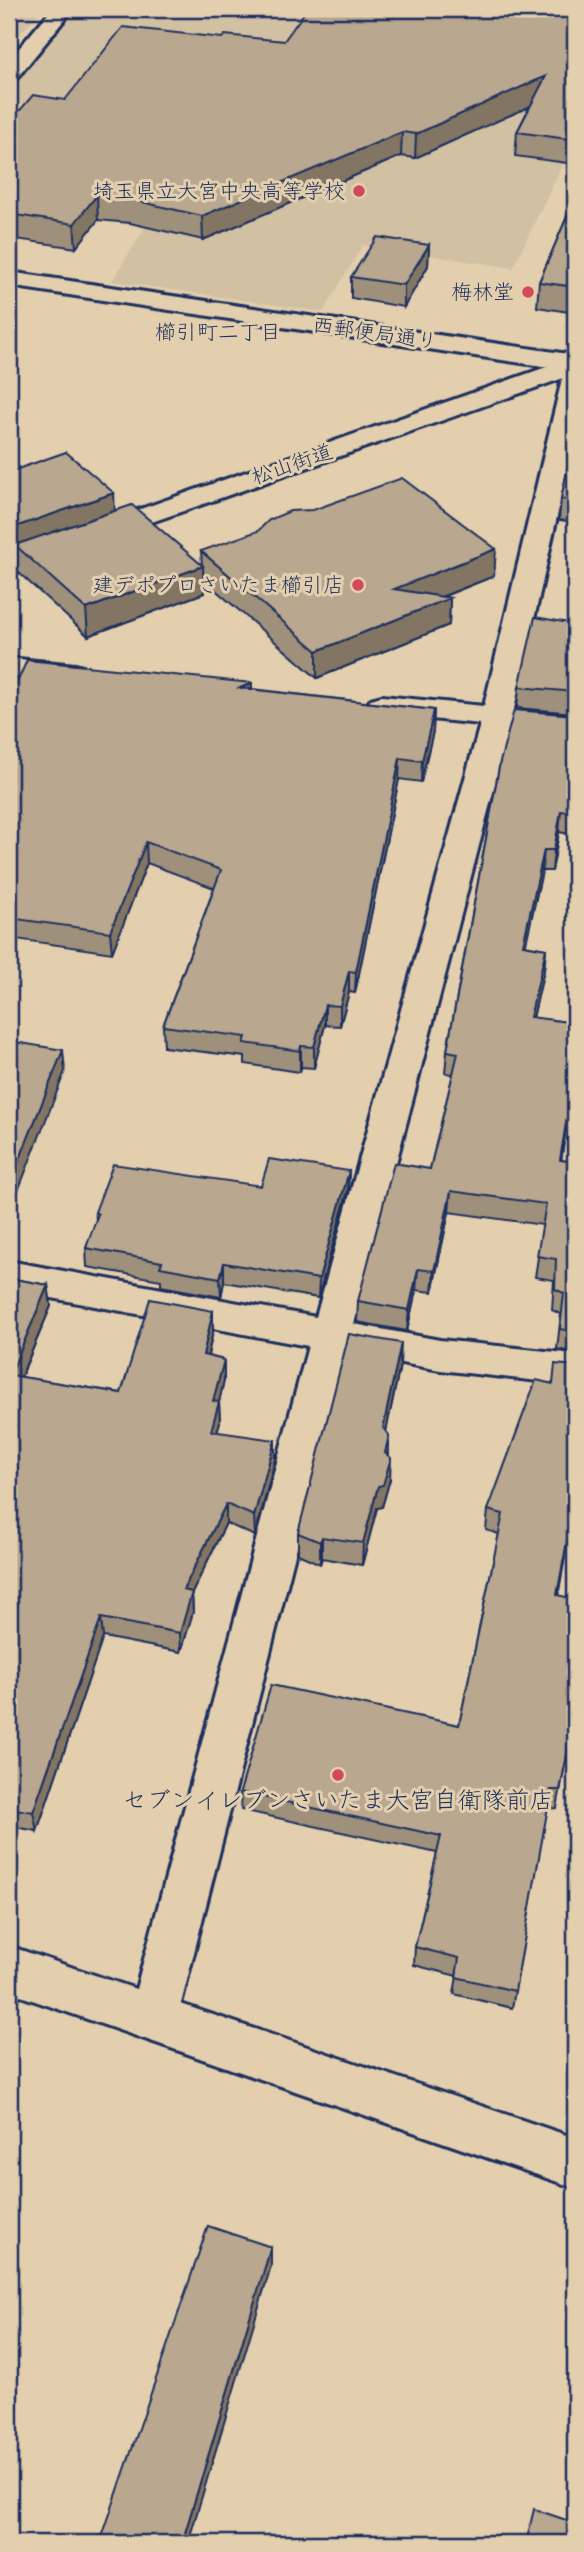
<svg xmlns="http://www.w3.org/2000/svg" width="584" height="2552" viewBox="0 0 584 2552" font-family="'Indie Flower','Klee One',sans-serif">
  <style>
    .built { fill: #d2c0a3 }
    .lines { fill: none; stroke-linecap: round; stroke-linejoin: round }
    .minor-casing { stroke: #1b2f5e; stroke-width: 6 }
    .major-casing { stroke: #1b2f5e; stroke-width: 6 }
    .minor { fill: #e3cfad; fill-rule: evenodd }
    .major { fill: #e3cfad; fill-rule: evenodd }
    .wall { fill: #9f907b; stroke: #1b2f5e; stroke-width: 2 }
    .shaded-wall { fill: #827564; stroke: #1b2f5e; stroke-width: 2 }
    .building { fill: #b9a78f; stroke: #1b2f5e; stroke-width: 2 }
    .poi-dot { fill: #d1495b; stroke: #e3cfad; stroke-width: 2.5 }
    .labels { text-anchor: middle; stroke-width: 6; stroke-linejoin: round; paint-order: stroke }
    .far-poi-label { font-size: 21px; fill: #1b2f5e; stroke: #e3cfad; text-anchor: end }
    .far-neighbourhood-label { font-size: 21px; fill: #1b2f5e; stroke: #e3cfad }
    .far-street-label { font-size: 21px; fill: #1b2f5e; stroke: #e3cfad }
    .poi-label { font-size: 24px; fill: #1b2f5e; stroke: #e3cfad }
  </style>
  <rect width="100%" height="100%" fill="#e3cfad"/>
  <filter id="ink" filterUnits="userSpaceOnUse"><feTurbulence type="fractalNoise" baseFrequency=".0143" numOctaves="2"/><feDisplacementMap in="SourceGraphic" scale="14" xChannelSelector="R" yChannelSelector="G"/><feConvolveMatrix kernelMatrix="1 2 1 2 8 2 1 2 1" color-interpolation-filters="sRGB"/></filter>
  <g filter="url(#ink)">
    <path class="built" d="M9 9H42L9 47Z
      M76 9H575V138L513 268 363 245 323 312 112 281 208 126 9 103V88Z"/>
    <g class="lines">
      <g class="minor-casing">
        <path id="minor" d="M52 9H73L17 78 9 79V60Z
          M9 272 575 355V371L9 286Z
          M575 371V436L514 709 575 716V734L510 727 354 1324 440 1340 575 1354V1385L440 1370 346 1353 181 2004 575 2138V2188L9 1992V1946L136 1989 308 1346 9 1290V1261L316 1317 480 724 382 714 371 711 367 705 371 699 382 696 484 706 562 379 566 374Z
          M9 658 75 665 86 668 90 674 86 680 75 683 9 676Z"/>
      </g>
      <g class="major-casing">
        <path id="major" d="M575 357V374L9 572V555Z"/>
      </g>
      <use href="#minor" class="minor"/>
      <use href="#major" class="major"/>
    </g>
    <path class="wall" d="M575 9V164L515 156 517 132 530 106 415 158 401 156 203 240 130 223 98 220 76 248 9 238V123L65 100 222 38 284 41Z
      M575 198V313L537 307 539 282Z
      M429 245 428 266 404 307 351 298V277Z
      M575 435V522L559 520 561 499Z
      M9 472 115 510 202 565 201 551 494 576 442 597 450 598 449 625 317 678 204 580V593L88 636 18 572 15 550 9 552Z
      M575 624V713L517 708 519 687Z
      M9 686 252 689 434 710 433 731 421 782 399 779 355 993 349 992 340 1026 325 1025 314 1068 301 1067 300 1072 245 1064V1057L164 1047 163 1026 214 888 147 863 112 953 9 938Z
      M500 762 575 802 569 834 559 832 552 871H542L525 945 546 949 544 970 533 1018 575 1023V1090H572L561 1160 575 1162V1353L557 1349 561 1314 552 1310 554 1280 535 1277 543 1225 449 1212 432 1292 416 1290 407 1331 357 1322 358 1301 430 1169 453 1074 445 1073 447 1051Z
      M349 1171 348 1190 318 1298 224 1282 221 1297 161 1286V1280L87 1267 86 1248 96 1220 95 1212Z
      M9 1278 48 1285 51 1306 21 1377 121 1393 213 1311V1331L208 1356 224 1360V1380L219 1402 220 1422 217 1432 275 1460 255 1536 226 1523 192 1593 193 1612 181 1652 103 1637 37 1831 9 1826Z
      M400 1365 386 1432 390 1479 382 1507 377 1508 362 1565 322 1558 320 1564 298 1554V1533Z
      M575 1366V1525L571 1524 558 1596 575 1599V1744L569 1743 557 1808 547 1809 512 2008 454 1994 457 1976 414 1965 415 1947 437 1853 241 1810 240 1792 459 1725 499 1534 486 1530 488 1510 553 1384Z"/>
    <path class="shaded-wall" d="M546 76 544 100 415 158 416 134Z
      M402 132 401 156 203 240 202 216Z
      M97 195 98 220 76 248 74 224Z
      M429 245 428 266 404 307V285Z
      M114 493 115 515 15 545V550L9 552V529Z
      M496 549 494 576 393 616 394 589Z
      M203 566 204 593 88 636 86 609Z
      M450 598 449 625 317 678V651Z
      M252 683V703L240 688Z
      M434 710 433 731 421 782 422 761Z
      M400 758 399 779 355 993 356 972Z
      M575 792V802L569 834 571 812Z
      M561 811 559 832 552 871 554 850Z
      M146 842 147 863 112 953 110 932Z
      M544 850 542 871 521 966 523 945Z
      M546 949 544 970 528 1039 530 1017Z
      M349 971V992L340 1026V1006Z
      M325 1005V1025L314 1068V1047Z
      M301 1046V1067L300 1072V1051Z
      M63 1050 65 1071 9 1214V1186Z
      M575 1068 572 1090 558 1181 560 1160Z
      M349 1171 348 1190 318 1298 319 1279Z
      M451 1191 449 1212 432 1292 434 1271Z
      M224 1263V1282L221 1297 220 1278Z
      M418 1269 416 1290 407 1331 409 1310Z
      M48 1285 51 1306 13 1395 10 1375Z
      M213 1311V1331L203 1375V1355Z
      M401 1343 400 1365 382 1450 383 1428Z
      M224 1360V1380L219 1402 220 1422 211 1451V1431L213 1401Z
      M389 1435 388 1457 385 1453Z
      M275 1440V1460L255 1536 254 1516Z
      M391 1458 390 1479 382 1507 377 1508 362 1565 363 1543 378 1486Z
      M226 1504V1523L192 1593 193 1612 181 1652 180 1633 183 1590Z
      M574 1504 571 1524 554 1615 557 1595Z
      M322 1537V1558L320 1564V1542Z
      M101 1618 103 1637 37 1831 33 1812Z
      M271 2247V2266L188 2543H182Z"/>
    <path class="building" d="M307 9H575V140L517 132 546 76 416 134 402 132 202 216 129 199 97 195 74 224 9 214V123L33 95 65 100 123 27 222 38 225 35 284 41Z
      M575 198V287L539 282Z
      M377 237 429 245 404 285 351 277Z
      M575 435V501L561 499Z
      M66 452 114 493 9 529V472Z
      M402 478 496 549 394 589 450 598 317 651 201 551 258 531 269 520 290 511 313 510Z
      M132 505 203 566 86 609 15 545Z
      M535 617 575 624V692L519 687Z
      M27 660 252 683 240 688 434 710 422 761 400 758 356 972 349 971 340 1006 325 1005 314 1047 301 1046 300 1051 244 1043 246 1037 163 1026 221 870 146 842 110 932 9 918V686L15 687Z
      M514 710 575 715V792L571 812 561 811 554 850H544L523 945 546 949 530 1017 575 1023V1068L560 1160 575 1162V1332L560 1329 564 1293 555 1289 556 1259 537 1256 546 1204 451 1191 434 1271 418 1269 409 1310 358 1301 394 1163 430 1169 458 1053 447 1051 500 762Z
      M9 1041 63 1050 9 1186Z
      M269 1159 349 1171 319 1279 224 1263 220 1278 160 1267 162 1262 86 1248 98 1214 95 1212 113 1164 261 1186Z
      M9 1278 48 1285 10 1375 121 1393 150 1299 213 1311 203 1355 224 1360 213 1401 219 1402 211 1431 275 1440 254 1516 226 1504 183 1590 192 1592 180 1633 101 1618 33 1812 9 1808Z
      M349 1334 401 1343 383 1428 389 1435 385 1453 391 1458 383 1485 378 1486 363 1543 322 1537 320 1542 298 1533Z
      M555 1364 575 1366V1504H574L557 1595 575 1599V1724H573L560 1790H551L515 1991 456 1977 459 1958 415 1947 441 1836 240 1792 271 1685 459 1725 503 1514 488 1510 536 1380 553 1384Z
      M208 2226 271 2247 182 2543H100Z
      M534 2509 575 2523V2543H526Z"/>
  </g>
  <g class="poi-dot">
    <circle cx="359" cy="191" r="7"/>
    <circle cx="528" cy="292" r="7"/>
    <circle cx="358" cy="585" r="7"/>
    <circle cx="338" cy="1775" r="7"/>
  </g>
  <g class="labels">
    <g class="far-poi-label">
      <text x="345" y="198">埼玉県立大宮中央高等学校</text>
      <text x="514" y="299">梅林堂</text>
      <text x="344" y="592">建デポプロさいたま櫛引店</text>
    </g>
    <g class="far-neighbourhood-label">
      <text x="218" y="339">櫛引町二丁目</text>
    </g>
    <g class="far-street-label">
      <text transform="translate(375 333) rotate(8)" y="7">西郵便局通り</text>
      <text transform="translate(292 464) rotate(-19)" y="7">松山街道</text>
    </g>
    <g class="poi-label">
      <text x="338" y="1808">セブンイレブンさいたま大宮自衛隊前店</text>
    </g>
  </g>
  <rect width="584" height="2552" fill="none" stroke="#e3cfad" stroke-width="35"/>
  <rect x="18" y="18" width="549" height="2517" fill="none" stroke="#1b2f5e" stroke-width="2.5" filter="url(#ink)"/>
</svg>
